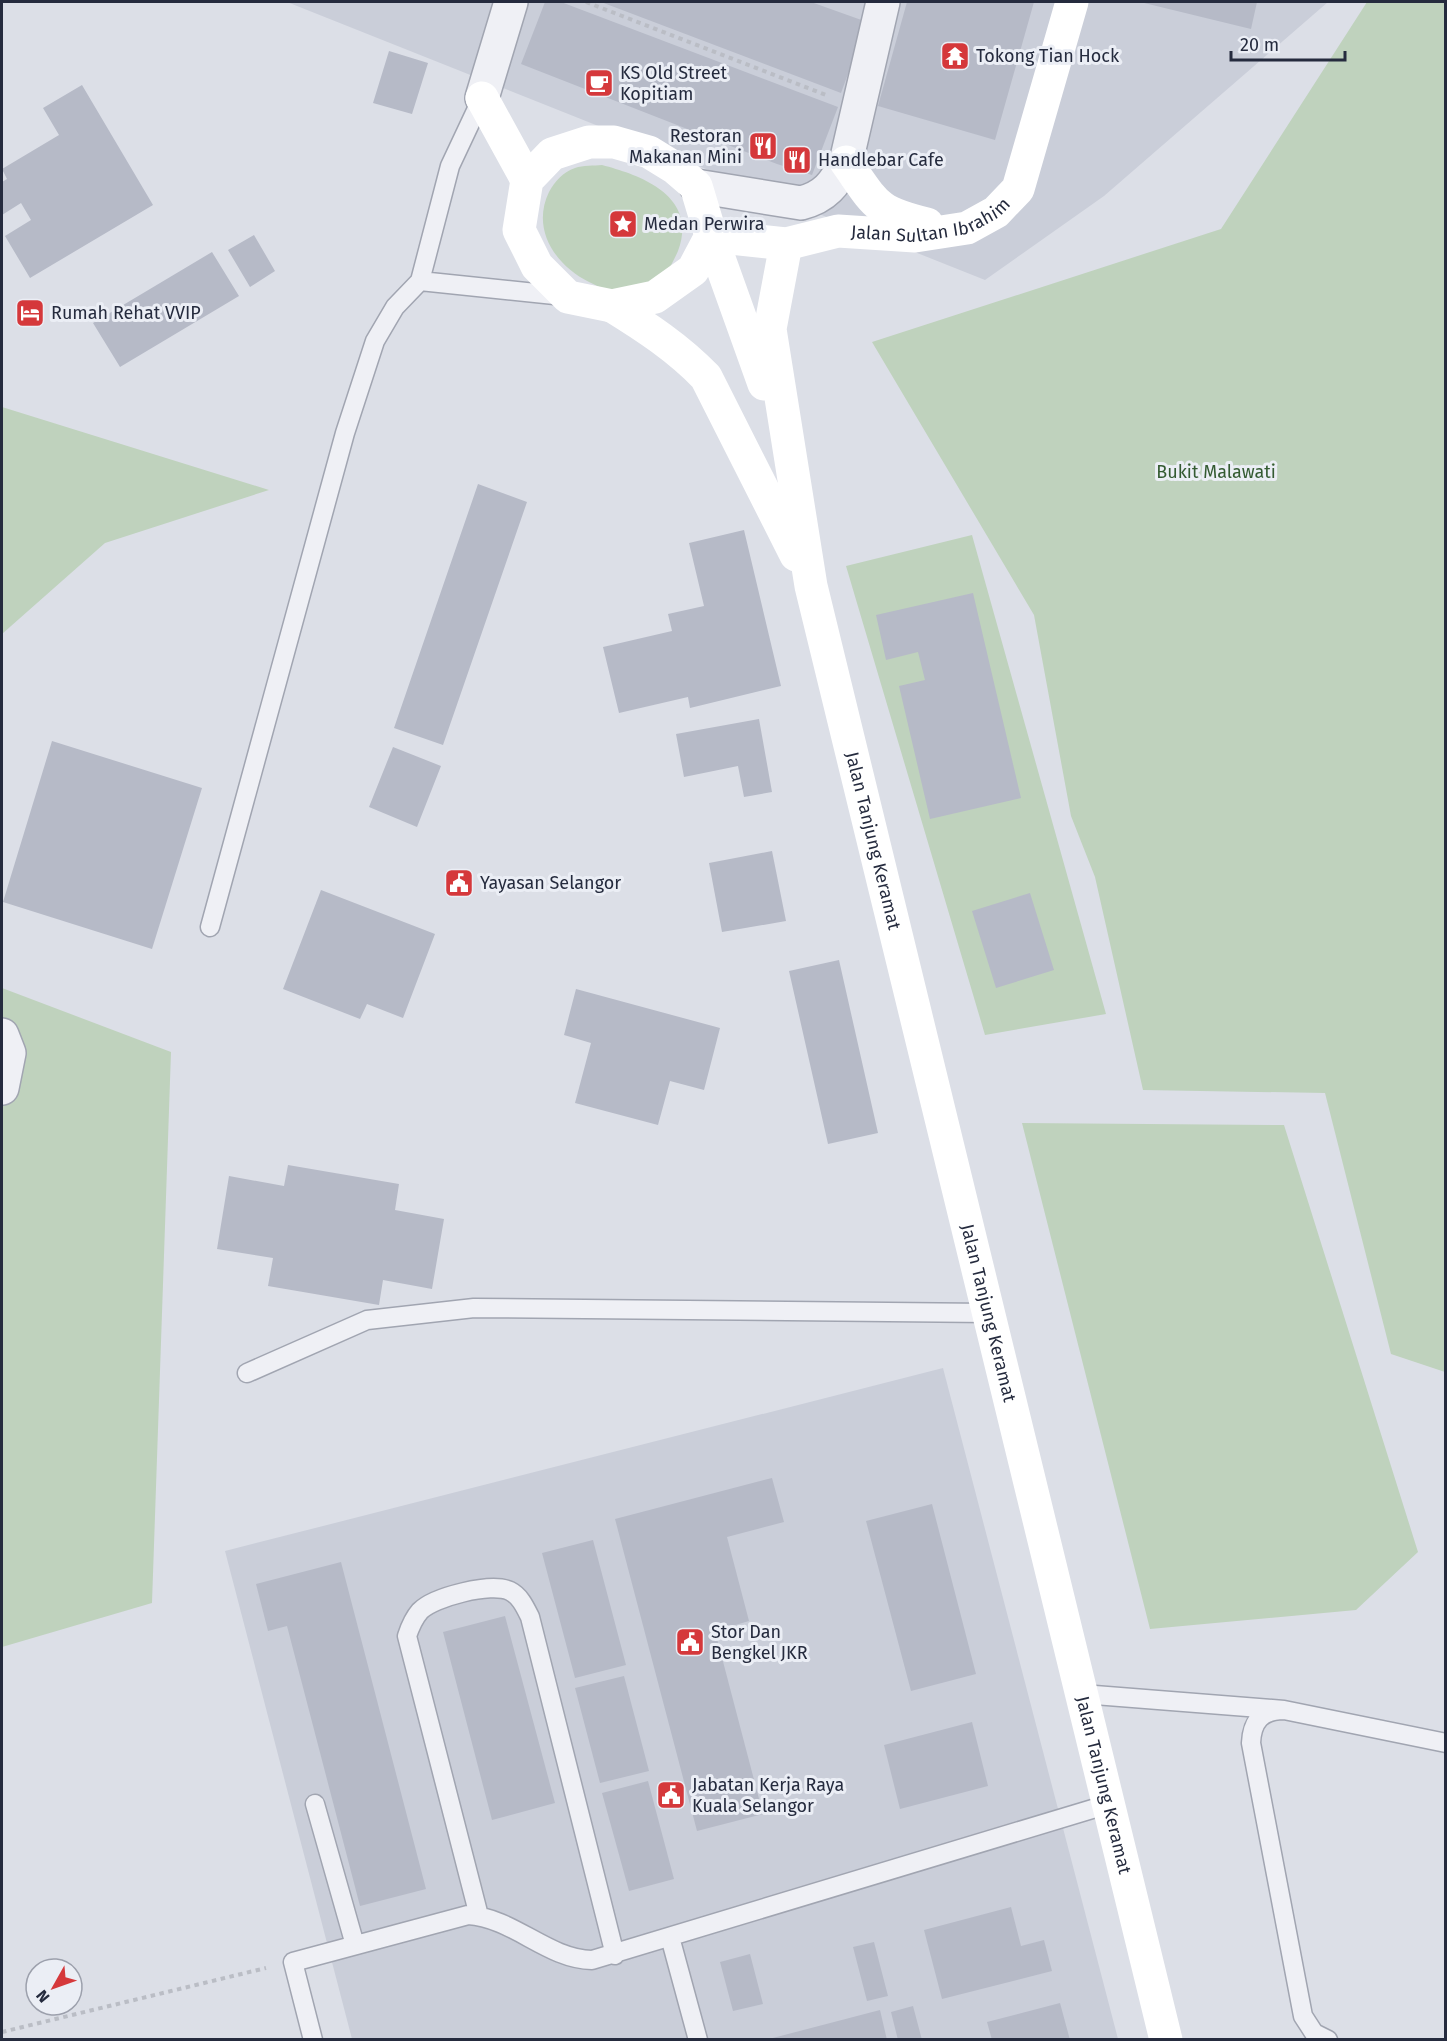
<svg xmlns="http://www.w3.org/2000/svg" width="1447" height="2041" viewBox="0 0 1447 2041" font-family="'Fira Sans',sans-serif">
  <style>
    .built { fill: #caced9 }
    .green { fill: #bfd2bd }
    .building { fill: #b6bac7 }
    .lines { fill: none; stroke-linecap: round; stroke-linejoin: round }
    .lane-casing { stroke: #a1a5b1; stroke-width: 21 }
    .street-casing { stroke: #a1a5b1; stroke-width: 36 }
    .path { stroke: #babdc5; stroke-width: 4; stroke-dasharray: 4.5 4.5; stroke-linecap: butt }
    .lane { stroke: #eff0f5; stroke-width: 18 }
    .street { stroke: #eff0f5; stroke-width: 33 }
    .secondary { stroke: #fff; stroke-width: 33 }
    .labels { text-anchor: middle; stroke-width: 6; stroke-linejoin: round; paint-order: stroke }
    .poi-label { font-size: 18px; fill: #252b3e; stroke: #ebeef5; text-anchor: start }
    .street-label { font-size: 18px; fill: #252b3e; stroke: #ebeef5 }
    .park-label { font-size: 18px; fill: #345b32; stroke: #ebeef5 }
  </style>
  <rect width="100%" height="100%" fill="#dcdfe7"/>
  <path class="built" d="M287 2H1328L1104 196 985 280Z
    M943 1368 1118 2039H352L225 1551Z"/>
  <path class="green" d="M1367 2H1445V1372L1391 1354 1325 1093 1143 1090 1095 877 1071 816 1034 615 872 342 1221 229Z
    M602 165C644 176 698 197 678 251 673 262 666 277 655 284 649 287 639 287 632 288 627 289 620 291 614 291 606 291 596 285 589 282 555 265 531 229 549 192 555 181 563 172 575 168 583 165 594 166 602 165Z
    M2 407 269 490 105 543 2 634Z
    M972 535 1106 1014 985 1035 846 566Z
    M2 988 171 1052 152 1603 2 1647Z
    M1022 1123 1284 1125 1418 1552 1356 1610 1150 1629Z"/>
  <path class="building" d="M545 2H561L838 107 812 175 777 164 521 64Z
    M601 2H811L867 22 841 93Z
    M907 2H1034L995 140 878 106Z
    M1140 2H1257L1251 29Z
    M389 51 428 63 412 114 373 103Z
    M82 85 153 205 30 278 5 236 31 220 21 203 2 215V182L7 179 2 169 59 135 43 108Z
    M254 235 275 271 250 287 228 250Z
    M212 252 239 296 120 367 93 323Z
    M478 484 527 502 443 745 394 728Z
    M744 530 781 686 690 708 688 697 619 713 603 647 672 631 668 614 704 606 689 543Z
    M973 593 1021 798 930 819 899 686 925 680 918 652 886 660 876 615Z
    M759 719 772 792 744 797 738 766 684 777 676 734Z
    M52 741 202 788 152 949 3 902Z
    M393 747 441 766 417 827 369 807Z
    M772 851 786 921 722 932 709 863Z
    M321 890 435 934 403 1018 367 1004 360 1019 283 989Z
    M1030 893 1054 970 996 988 972 911Z
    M839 960 878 1133 828 1144 789 971Z
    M576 989 720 1028 704 1090 670 1081 658 1125 575 1103 591 1043 564 1035Z
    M288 1165 399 1184 395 1210 444 1219 432 1289 383 1280 379 1305 268 1286 273 1258 217 1249 229 1176 284 1186Z
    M772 1478 784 1522 727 1537 749 1621 715 1631 763 1814 697 1831 615 1519Z
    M932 1504 976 1674 911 1691 866 1521Z
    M593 1540 626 1665 575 1678 542 1553Z
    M341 1562 426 1889 360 1906 287 1626 268 1631 256 1584Z
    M505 1616 555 1803 492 1820 443 1632Z
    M624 1676 649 1771 600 1783 575 1688Z
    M972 1722 988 1786 900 1809 884 1745Z
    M648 1781 674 1879 629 1891 602 1793Z
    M1011 1907 1021 1946 1044 1940 1052 1971 942 1999 924 1930Z
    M874 1942 888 1996 867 2001 853 1947Z
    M750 1954 763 2004 733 2011 720 1962Z
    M1060 2003 1070 2040H992L987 2022Z
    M913 2006 922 2040H898L891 2012Z
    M880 2010 887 2040H769V2039Z"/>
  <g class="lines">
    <g class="lane-casing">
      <path id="lane" d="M420 281 564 296
        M210 927 345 433 375 341 395 307 420 281 450 166 482 98
        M247 1373 367 1320 474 1308 989 1313
        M1082 1694 1284 1710 1446 1743
        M1284 1710C1262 1710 1252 1721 1251 1743L1303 2016 1314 2033 1328 2040
        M315 1804 355 1945
        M479 1916 407 1636C410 1627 413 1619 420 1611 434 1597 491 1582 510 1591 520 1596 525 1607 530 1617L615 1955
        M670 1937 698 2040
        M313 2040 293 1962 468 1915C514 1918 547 1959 592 1960L1109 1804"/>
    </g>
    <g class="street-casing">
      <path id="street" d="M482 98 511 2
        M696 186 801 203C825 197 835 184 846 162L883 2
        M2 1035 9 1053 2 1088"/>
    </g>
    <path class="path" d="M586 2 826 95
      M2 2032 266 1968"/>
    <use href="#lane" class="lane"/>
    <use href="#street" class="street"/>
    <g class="secondary">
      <path d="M482 98 527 180"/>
      <path d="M589 142H614L649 152 675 168 696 186 711 236 693 270 655 297 612 306 568 297 537 266 519 230 527 180 552 154Z"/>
      <path d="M846 162C875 203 875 212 927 224"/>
      <path id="s1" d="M786 244 770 329 811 586 1166 2040"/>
      <path d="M612 306C646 327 678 348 706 377L796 555"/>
      <path id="s2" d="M764 384 711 236 786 244 838 231 915 236 967 228 996 212 1018 189 1072 2"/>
    </g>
  </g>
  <defs>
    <g id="temple-square" transform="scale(1.5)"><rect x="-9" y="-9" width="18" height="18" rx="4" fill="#d5383b" stroke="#ebeef5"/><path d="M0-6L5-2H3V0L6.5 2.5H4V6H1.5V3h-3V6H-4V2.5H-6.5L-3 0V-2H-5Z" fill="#fff"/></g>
    <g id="cafe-square" transform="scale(1.5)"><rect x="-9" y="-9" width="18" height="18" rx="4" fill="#d5383b" stroke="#ebeef5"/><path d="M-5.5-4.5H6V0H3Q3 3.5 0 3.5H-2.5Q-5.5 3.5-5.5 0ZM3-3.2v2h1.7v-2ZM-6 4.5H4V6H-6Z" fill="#fff"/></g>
    <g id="restaurant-square" transform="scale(1.5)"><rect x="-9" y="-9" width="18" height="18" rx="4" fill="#d5383b" stroke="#ebeef5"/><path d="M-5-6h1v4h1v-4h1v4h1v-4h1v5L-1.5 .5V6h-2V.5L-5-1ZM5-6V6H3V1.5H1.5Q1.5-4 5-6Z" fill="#fff"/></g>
    <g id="sight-square" transform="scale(1.5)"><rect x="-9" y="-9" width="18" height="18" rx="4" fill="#d5383b" stroke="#ebeef5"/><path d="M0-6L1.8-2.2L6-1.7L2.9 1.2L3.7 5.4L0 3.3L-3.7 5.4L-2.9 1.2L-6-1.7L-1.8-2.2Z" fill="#fff"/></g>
    <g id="hotel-square" transform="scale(1.5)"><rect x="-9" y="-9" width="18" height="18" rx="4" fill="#d5383b" stroke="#ebeef5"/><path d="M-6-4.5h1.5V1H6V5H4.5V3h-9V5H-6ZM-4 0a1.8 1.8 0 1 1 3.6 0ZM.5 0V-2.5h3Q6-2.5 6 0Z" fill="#fff"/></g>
    <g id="civic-square" transform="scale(1.5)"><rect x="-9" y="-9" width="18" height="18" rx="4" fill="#d5383b" stroke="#ebeef5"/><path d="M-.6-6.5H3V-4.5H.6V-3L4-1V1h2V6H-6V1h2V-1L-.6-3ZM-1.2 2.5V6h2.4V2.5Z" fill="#fff"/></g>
  </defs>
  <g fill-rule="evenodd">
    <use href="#temple-square" x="955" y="56"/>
    <use href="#cafe-square" x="599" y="83"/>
    <use href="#restaurant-square" x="763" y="146"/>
    <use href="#restaurant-square" x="797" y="160"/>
    <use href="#sight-square" x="623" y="224"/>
    <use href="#hotel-square" x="30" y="313"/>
    <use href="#civic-square" x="459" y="883"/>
    <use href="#civic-square" x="690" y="1642"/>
    <use href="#civic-square" x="671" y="1795"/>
  </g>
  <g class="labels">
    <g class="poi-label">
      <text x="976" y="62">Tokong Tian Hock</text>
      <text x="620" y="79">KS Old Street<tspan x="620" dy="21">Kopitiam</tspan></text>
      <text x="742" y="142" text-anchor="end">Restoran<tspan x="742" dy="21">Makanan Mini</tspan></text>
      <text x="818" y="166">Handlebar Cafe</text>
      <text x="644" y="230">Medan Perwira</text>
      <text x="51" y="319">Rumah Rehat VVIP</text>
      <text x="480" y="889">Yayasan Selangor</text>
      <text x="711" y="1638">Stor Dan<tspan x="711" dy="21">Bengkel JKR</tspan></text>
      <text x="692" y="1791">Jabatan Kerja Raya<tspan x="692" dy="21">Kuala Selangor</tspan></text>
    </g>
    <g class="street-label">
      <text dy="6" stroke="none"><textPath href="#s2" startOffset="382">Jalan Sultan Ibrahim</textPath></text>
      <text dy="6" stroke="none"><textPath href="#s1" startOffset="609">Jalan Tanjung Keramat</textPath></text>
      <text dy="6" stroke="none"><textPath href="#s1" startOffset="1095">Jalan Tanjung Keramat</textPath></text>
      <text dy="6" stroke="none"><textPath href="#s1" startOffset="1581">Jalan Tanjung Keramat</textPath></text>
    </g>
    <g class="park-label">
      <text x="1216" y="478">Bukit Malawati</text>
    </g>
  </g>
  <rect width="1447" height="2041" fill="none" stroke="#252b3e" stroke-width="6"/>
  <g transform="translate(54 1987) rotate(230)"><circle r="28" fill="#ebeef5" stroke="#9ca0ac" stroke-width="1.5"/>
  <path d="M0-4.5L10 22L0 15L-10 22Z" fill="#d5383b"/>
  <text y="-9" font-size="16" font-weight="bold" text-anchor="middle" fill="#252b3e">N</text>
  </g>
  <path d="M1231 51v9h114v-9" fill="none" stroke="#252b3e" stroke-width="3"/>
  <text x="1240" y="51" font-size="18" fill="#252b3e" stroke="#ebeef5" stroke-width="4.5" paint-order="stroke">20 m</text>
</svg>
